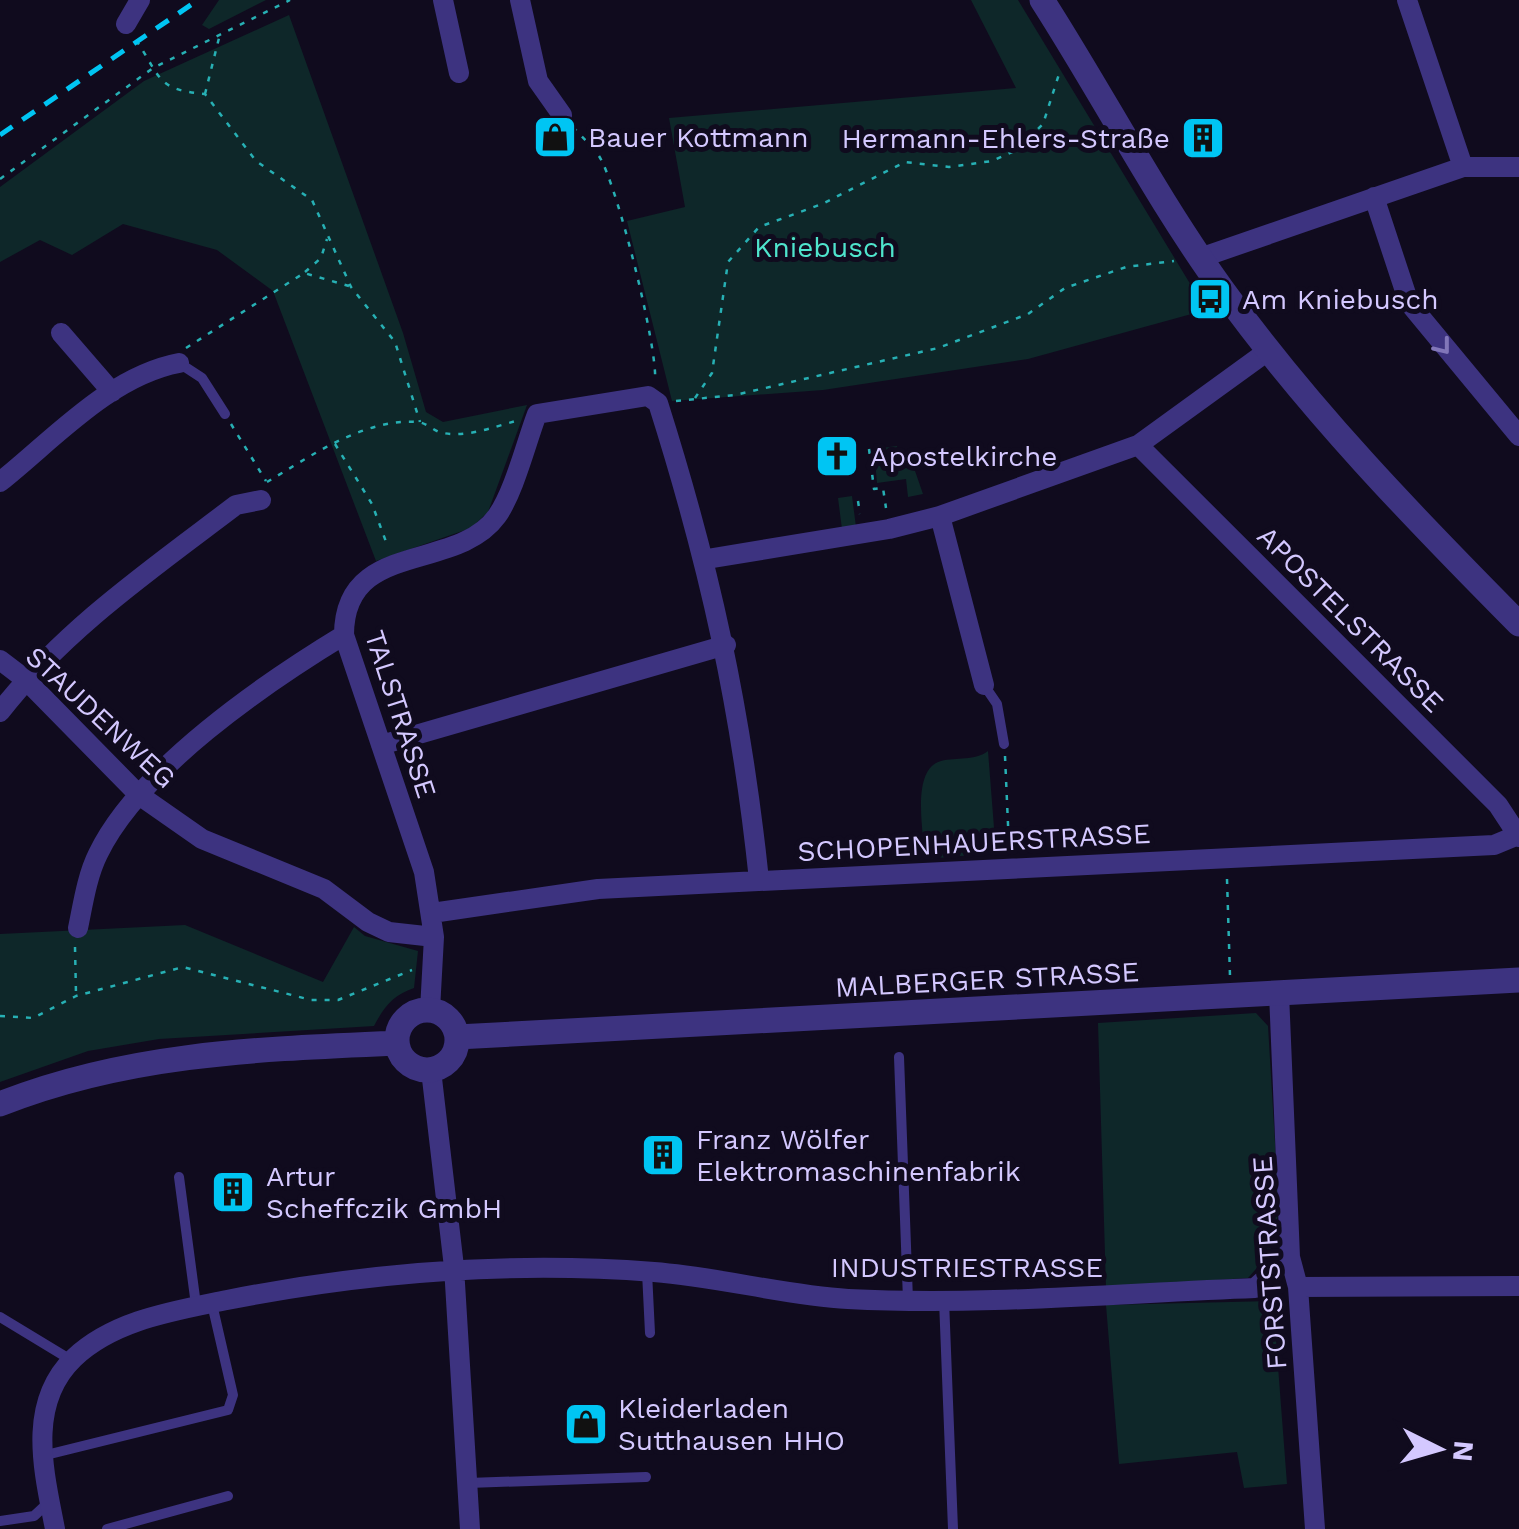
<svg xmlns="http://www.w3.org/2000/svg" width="1519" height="1529" viewBox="0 0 1519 1529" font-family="'Work Sans',sans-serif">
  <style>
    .green { fill: #0e2729 }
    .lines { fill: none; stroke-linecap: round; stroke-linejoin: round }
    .path { stroke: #27b0b4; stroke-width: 2.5; stroke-dasharray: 5 8; stroke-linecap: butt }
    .service { stroke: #3d3380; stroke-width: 10 }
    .minor { stroke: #3d3380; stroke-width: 20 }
    .tertiary { stroke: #3d3380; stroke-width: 25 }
    .rail { stroke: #00c5f3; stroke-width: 5; stroke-dasharray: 15 12; stroke-linecap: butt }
    .oneway { stroke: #8176b9 }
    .labels { text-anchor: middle; stroke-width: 10; stroke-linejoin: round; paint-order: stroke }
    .poi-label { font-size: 28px; fill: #d4c8ff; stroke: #100b1e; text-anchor: start }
    .park-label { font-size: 28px; fill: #4fe4cc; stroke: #100b1e }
    .street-label { font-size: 28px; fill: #d4c8ff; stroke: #100b1e }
  </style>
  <rect width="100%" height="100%" fill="#100b1e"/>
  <path class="green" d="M219 0H266L209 29 202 25Z
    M971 0H1018L1206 310 1028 359 823 390 672 401 627 221 685 207 669 118 1016 88Z
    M289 15 403 333 426 412 443 422 527 405 488 512 471 528 376 561 273 291 217 250 123 224 72 255 40 240 0 262V187L144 81Z
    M897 446 901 465 914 468 923 494 908 497 906 479 877 483 874 449Z
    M852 496 856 527 842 529 838 498Z
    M988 751 996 853 925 859C924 835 910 769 941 761 957 757 975 761 988 751Z
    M185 925 323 982 354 927 365 936 418 951 414 988C393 995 384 1007 374 1026L159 1039 88 1051 0 1082V934Z
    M1256 1013 1268 1026 1279 1210 1270 1253 1248 1278 1106 1287 1098 1023Z
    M1273 1301 1287 1484 1244 1488 1237 1452 1119 1464 1106 1305Z"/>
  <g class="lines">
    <path class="path" d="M136 40C161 77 156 90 205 94L256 161 312 200 351 287 395 342 420 422
      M205 94 220 34
      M573 127C582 137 592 146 599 156 617 184 658 348 655 381
      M0 179 153 68 290 0
      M305 272 321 258 327 239
      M186 348 304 273 349 286
      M695 398 712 373 728 262 759 227 822 204 905 162 949 167 992 161 1017 150 1043 124 1060 71
      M676 401 735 395 938 348 1028 314 1065 288 1126 267 1174 261
      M231 424 266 481
      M335 444 372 504 388 547
      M869 449 874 489 883 488 886 508
      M267 482C311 456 364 418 418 422 426 423 432 429 439 432 464 439 493 427 516 421
      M858 501 860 514
      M1005 756 1009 847
      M1227 879 1230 976
      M75 947 76 994
      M0 1016 33 1018 76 996 183 967 311 1000H338L412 970"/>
    <path class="service" d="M179 363 202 378 225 414
      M984 685 997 704 1004 744
      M899 1057 908 1300
      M179 1177 196 1305
      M647 1272 650 1333
      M944 1300 953 1529
      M0 1317 71 1360
      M42 1456 228 1410 233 1395 212 1304
      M468 1483 646 1477
      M0 1521 34 1516 49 1502
      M107 1529 228 1496"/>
    <path class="minor" d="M443 0 459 73
      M520 0 538 81 562 115
      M1407 0 1463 167
      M126 24 140 0
      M1374 197 1409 303 1519 436
      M1200 258 1463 167H1519
      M61 333 112 392
      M1138 445 1498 805 1519 837
      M0 482C54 439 110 376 179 363
      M940 516 984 685
      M707 559 889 529 940 516 1138 445 1269 350
      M0 660 25 679 139 795 202 839 324 889 368 922 389 932 434 937
      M0 712C63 630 153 568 236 505L261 500
      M381 745 726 645
      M432 913 598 889 1494 845 1518 835
      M78 928C83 904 87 876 98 854 139 769 265 683 344 635
      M1279 993 1290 1257 1298 1287 1315 1529
      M430 1010 434 937 424 872 344 635C344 539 456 573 497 516 514 492 526 443 537 414L648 396 658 403C710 567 741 708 759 880
      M431 1070 454 1267 470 1529
      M1298 1287 1519 1286
      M55 1529C44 1472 26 1404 74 1358 114 1320 174 1311 227 1300 368 1272 510 1261 654 1272 719 1277 783 1295 848 1299 983 1306 1121 1293 1255 1288L1290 1257"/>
    <path class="tertiary" d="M1042 0C1103 95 1156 198 1222 289 1310 411 1414 518 1519 624
      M397 1040a30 30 0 1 1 60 0a30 30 0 1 1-60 0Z
      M457 1037 1519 980
      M0 1104C128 1053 261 1049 397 1043"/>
    <path class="rail" d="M0 135 198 0"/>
  </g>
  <defs><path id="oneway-chevron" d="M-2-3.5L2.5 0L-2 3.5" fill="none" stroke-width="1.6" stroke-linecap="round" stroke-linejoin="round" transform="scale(2.5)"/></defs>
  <use class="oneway" href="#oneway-chevron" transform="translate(1443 347) rotate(52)"/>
  <defs>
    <g id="shop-square" transform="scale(2.25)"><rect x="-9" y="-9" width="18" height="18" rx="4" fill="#00c5f3" stroke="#100b1e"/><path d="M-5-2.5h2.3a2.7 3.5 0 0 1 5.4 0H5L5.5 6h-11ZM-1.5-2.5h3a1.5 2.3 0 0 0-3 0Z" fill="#111"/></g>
    <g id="building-square" transform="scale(2.25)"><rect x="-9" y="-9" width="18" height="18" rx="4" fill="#00c5f3" stroke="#100b1e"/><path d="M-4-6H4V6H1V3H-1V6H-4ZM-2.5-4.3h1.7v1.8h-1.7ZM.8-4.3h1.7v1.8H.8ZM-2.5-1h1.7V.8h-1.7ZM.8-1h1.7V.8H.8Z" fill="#111"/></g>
    <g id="bus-square" transform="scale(2.25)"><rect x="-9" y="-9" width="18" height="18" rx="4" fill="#00c5f3" stroke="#100b1e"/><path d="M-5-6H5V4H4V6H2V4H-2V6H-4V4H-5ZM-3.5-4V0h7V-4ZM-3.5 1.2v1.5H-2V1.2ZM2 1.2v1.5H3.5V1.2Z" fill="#111"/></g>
    <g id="church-square" transform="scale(2.25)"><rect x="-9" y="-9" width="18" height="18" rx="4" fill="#00c5f3" stroke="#100b1e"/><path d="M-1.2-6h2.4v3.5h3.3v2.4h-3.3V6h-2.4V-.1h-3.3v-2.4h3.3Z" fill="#111"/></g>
  </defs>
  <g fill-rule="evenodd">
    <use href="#shop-square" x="555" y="137"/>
    <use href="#building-square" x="1203" y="138"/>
    <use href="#bus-square" x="1210" y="299"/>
    <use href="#church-square" x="837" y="456"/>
    <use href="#building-square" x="663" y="1155"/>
    <use href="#building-square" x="233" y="1192"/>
    <use href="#shop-square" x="586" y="1424"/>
  </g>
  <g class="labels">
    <g class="poi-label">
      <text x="588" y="147">Bauer Kottmann</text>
      <text x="1170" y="148" text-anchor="end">Hermann-Ehlers-Straße</text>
      <text x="1242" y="309">Am Kniebusch</text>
      <text x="870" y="466">Apostelkirche</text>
      <text x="696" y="1149">Franz Wölfer<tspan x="696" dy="32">Elektromaschinenfabrik</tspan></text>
      <text x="266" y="1186">Artur<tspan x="266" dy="32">Scheffczik GmbH</tspan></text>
      <text x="618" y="1418">Kleiderladen<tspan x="618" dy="32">Sutthausen HHO</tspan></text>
    </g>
    <g class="park-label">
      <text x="825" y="257">Kniebusch</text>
    </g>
    <g class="street-label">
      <text transform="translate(1351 619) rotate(45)" y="10">APOSTELSTRASSE</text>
      <text transform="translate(401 714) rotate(72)" y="10">TALSTRASSE</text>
      <text transform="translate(101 717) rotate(43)" y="10">STAUDENWEG</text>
      <text transform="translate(974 842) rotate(-3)" y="10">SCHOPENHAUERSTRASSE</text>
      <text transform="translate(987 979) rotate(-3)" y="10">MALBERGER STRASSE</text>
      <text transform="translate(1269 1263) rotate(-94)" y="10">FORSTSTRASSE</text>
      <text x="967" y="1277">INDUSTRIESTRASSE</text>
    </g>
  </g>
  <g transform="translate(1439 1449) rotate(95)" stroke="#100b1e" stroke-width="8" paint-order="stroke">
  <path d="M0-8L18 38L0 25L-18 38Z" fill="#d4c8ff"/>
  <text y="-15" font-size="28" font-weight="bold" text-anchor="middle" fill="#d4c8ff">N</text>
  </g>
</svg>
